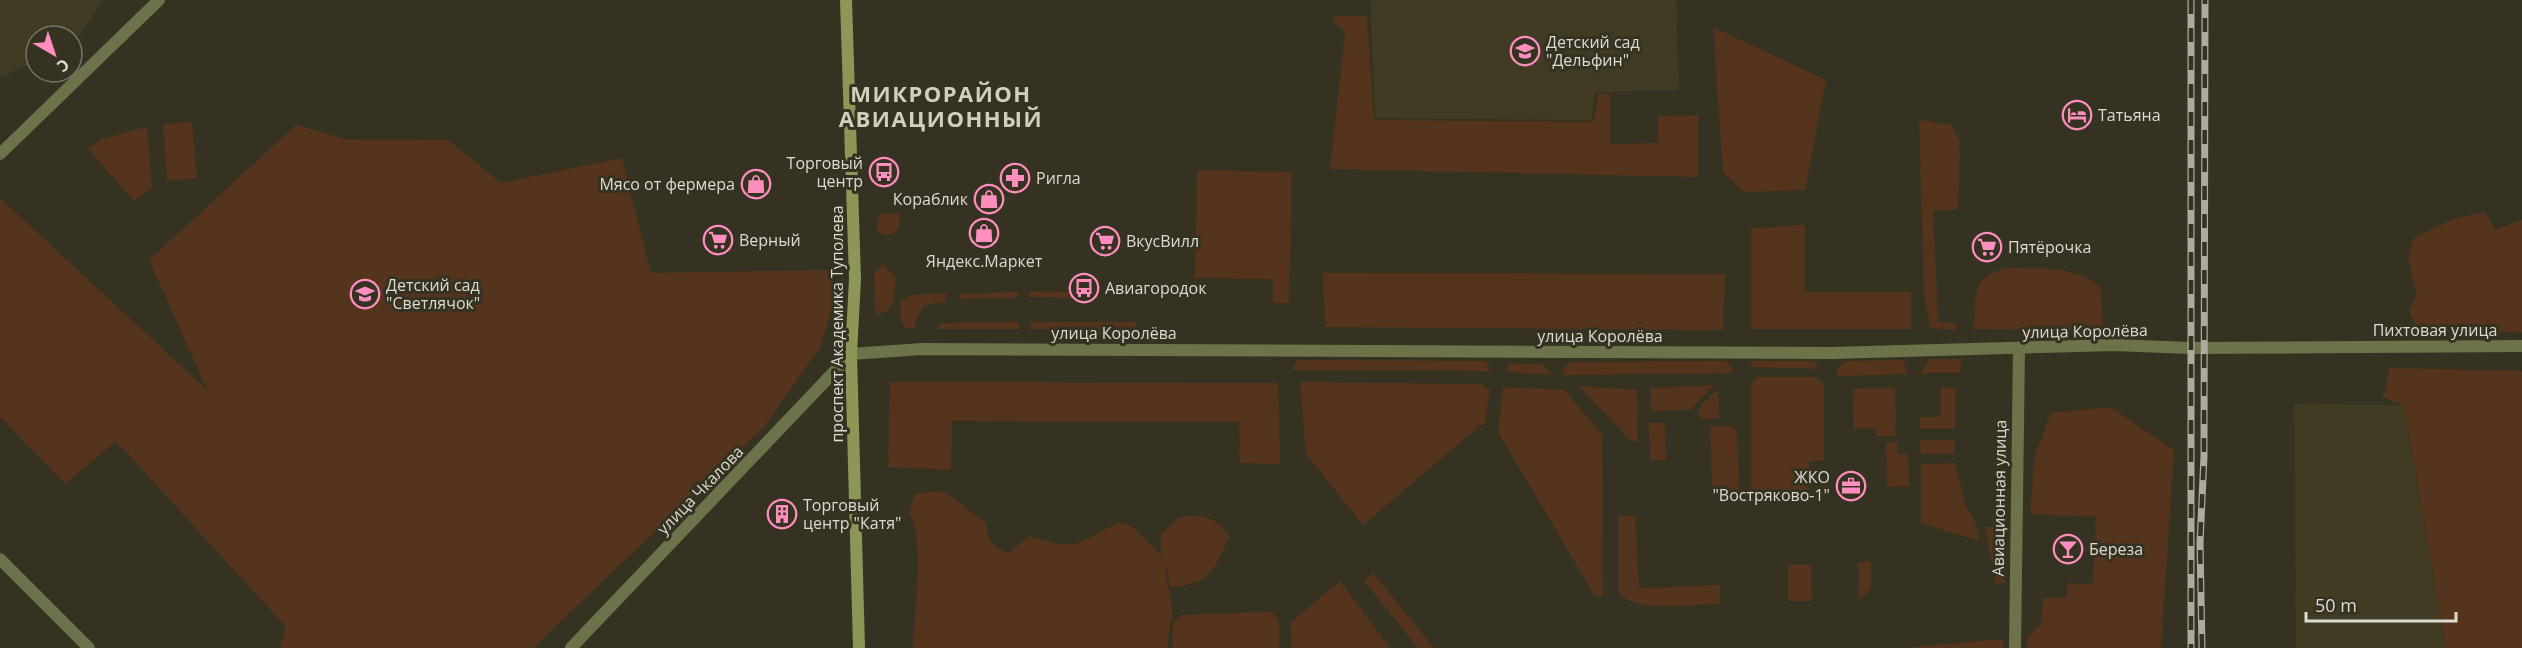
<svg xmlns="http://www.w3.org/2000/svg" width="2522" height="648" viewBox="0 0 2522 648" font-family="'Open Sans',sans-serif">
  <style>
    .built { fill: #413b24 }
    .green { fill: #55341d }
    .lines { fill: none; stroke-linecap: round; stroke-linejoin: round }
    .minor { stroke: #6d724b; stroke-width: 12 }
    .secondary { stroke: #8d9656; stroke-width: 12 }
    .rail-casing { stroke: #adaa9e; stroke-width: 7 }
    .rail { stroke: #363222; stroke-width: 4.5; stroke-dasharray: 14; stroke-linecap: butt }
    .labels { text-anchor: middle; stroke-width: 6; stroke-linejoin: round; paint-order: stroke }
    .poi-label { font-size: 16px; fill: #dddbd1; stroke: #363222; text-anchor: start }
    .street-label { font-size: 16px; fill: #dddbd1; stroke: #363222 }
    .district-label { font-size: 22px; font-weight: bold; letter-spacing: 1.5px; fill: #d4cfbb; stroke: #363222 }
  </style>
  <rect width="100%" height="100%" fill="#363222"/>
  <path class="built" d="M0 0H104L72 46V36H36V62L0 77Z
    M1370 0H1676L1679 90 1595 92 1592 120 1375 118Z
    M2294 404 2404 405 2446 648H2296Z"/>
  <path class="green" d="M1334 16H1367L1374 120 1594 122 1598 94H1610V144L1658 143V116L1698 115V177L1330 169 1345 32 1334 21Z
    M1713 27 1826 80 1805 190 1743 192 1723 171Z
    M1919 120 1951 125 1960 141 1958 209 1933 211 1938 322 1957 323 1955 330 1930 328 1924 291Z
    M192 122 197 178 167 181 163 124Z
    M296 125 345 139 448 140 501 183 622 158 651 273 830 270 833 306 820 347 765 426 533 648H280L286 627 116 441 65 484 0 417V198L208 391 149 260Z
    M147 127 152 188 134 201 88 149 102 139Z
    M1197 170 1292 172 1289 303H1273V279L1195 278Z
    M2485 212 2495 230 2522 220V333L2417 326 2409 312 2417 293 2408 259 2414 238 2453 219Z
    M899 213 900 223 895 233 883 235 876 228 880 214Z
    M1805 225V292H1911V329H1751V228Z
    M884 264 896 279 893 303 888 311 875 315 874 273Z
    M2007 268C2039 269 2076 265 2101 288L2103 331 1974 329C1976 297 1970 276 2007 268Z
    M1323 273 1725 274 1723 330 1325 327Z
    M1030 291 1071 292 1072 298 1029 297Z
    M1018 292V298L960 299V294Z
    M946 293V302C920 304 923 304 914 328H906L900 319 901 301 912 295Z
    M1019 322V329H936L941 323Z
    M1030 322H1136V330L1030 329Z
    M1929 359H1961L1960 373H1921Z
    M1297 360 1487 361 1490 371 1292 370Z
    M1903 360 1908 374 1837 376 1838 367 1846 361Z
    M1726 361 1732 368 1731 373 1564 375V367L1571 362Z
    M1754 361H1814L1818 369 1749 367Z
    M1510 363 1544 365 1552 375 1506 372Z
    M2390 368 2522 371V648H2446L2404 405 2383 397Z
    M1757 377H1816L1824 385V461H1809V494L1751 496V384Z
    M890 382 1278 383 1280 464 1240 463 1239 422 952 421 951 470 888 467Z
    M1300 382 1483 384V388L1490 389 1485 425H1478L1477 428 1363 525 1306 454Z
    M1714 385 1690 410 1651 411 1650 388Z
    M1579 386 1637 390 1638 442 1631 441Z
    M1503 387 1564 390 1602 434 1603 597 1595 596 1498 432Z
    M1941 387 1956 388 1955 429H1920V417H1941Z
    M1895 388 1896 436H1876L1875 428 1854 429 1853 389Z
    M1718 389 1719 418 1702 419 1697 410Z
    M2110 407 2174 450 2161 648H2028L2027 638 2041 624 2043 598H2067V583L2093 584 2096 517 2030 514 2034 458 2051 413Z
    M1649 423H1665L1666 460H1650Z
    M1710 426H1731L1737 431 1739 491 1712 493Z
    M1920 440H1954L1955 454H1921Z
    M1898 442V454H1908L1909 486 1887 487 1886 443Z
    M1955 463 1966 507 1975 520 1979 541 1921 523V464Z
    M942 491C959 499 970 513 986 523 987 540 993 547 1009 553L1029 536C1081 553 1074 543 1120 522L1131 526 1161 556V535L1179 517C1203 514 1216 516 1230 537 1211 572 1213 584 1170 587L1166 565C1165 581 1171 594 1172 609 1173 621 1167 634 1168 648H913C913 606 927 550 909 512L915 494Z
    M1618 516H1635L1639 588 1720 585V604C1693 604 1634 614 1618 592Z
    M1985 527H2000L2005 583 1996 584Z
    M1871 561V588L1862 598 1859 599 1858 563Z
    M1788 565H1811L1812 601H1788Z
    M1373 573 1434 648H1418L1364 581Z
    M1340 581 1390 648H1292L1290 623Z
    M1272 612 1279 622V648H1172L1173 624 1181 615Z
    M2002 639 2004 648H1911L1913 647Z"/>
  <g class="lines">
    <path class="minor" d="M0 154 159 0
      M0 559 89 648
      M571 648 851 354 922 349 1832 353 2114 345 2189 348 2522 346
      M2015 648 2019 349"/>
    <path class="secondary" d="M846 0 855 279 851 354 859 648"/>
    <g class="rail-casing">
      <path id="rail" d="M2191 0V648
        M2202 648 2200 543 2204 456 2205 0"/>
    </g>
    <use href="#rail" class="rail"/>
  </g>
  <defs>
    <g id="school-ring" transform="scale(1.5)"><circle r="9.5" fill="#363222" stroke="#fe8ebd" stroke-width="1.5"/><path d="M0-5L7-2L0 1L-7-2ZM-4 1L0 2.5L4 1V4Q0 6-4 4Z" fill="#fe8ebd"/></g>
    <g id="hotel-ring" transform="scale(1.5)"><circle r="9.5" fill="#363222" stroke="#fe8ebd" stroke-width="1.5"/><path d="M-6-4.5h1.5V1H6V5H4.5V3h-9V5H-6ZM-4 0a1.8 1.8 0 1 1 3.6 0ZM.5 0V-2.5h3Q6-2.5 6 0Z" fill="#fe8ebd"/></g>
    <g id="bus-ring" transform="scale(1.5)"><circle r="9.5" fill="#363222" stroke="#fe8ebd" stroke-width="1.5"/><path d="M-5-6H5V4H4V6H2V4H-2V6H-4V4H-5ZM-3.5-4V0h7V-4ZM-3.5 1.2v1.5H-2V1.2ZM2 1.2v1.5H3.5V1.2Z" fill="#fe8ebd"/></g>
    <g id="pharmacy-ring" transform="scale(1.5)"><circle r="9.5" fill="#363222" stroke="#fe8ebd" stroke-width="1.5"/><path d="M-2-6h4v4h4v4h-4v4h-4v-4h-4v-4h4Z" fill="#fe8ebd"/></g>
    <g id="shop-ring" transform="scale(1.5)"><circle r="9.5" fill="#363222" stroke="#fe8ebd" stroke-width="1.5"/><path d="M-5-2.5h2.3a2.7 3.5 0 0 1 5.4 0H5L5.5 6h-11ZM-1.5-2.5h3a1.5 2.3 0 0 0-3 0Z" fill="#fe8ebd"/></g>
    <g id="supermarket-ring" transform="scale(1.5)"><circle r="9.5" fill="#363222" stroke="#fe8ebd" stroke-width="1.5"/><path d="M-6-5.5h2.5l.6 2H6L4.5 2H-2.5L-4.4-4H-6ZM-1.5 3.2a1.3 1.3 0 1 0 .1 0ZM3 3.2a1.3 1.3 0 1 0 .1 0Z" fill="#fe8ebd"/></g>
    <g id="office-ring" transform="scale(1.5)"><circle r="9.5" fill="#363222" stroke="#fe8ebd" stroke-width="1.5"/><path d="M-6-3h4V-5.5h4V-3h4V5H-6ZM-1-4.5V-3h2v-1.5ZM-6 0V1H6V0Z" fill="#fe8ebd"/></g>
    <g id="building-ring" transform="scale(1.5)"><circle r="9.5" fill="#363222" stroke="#fe8ebd" stroke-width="1.5"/><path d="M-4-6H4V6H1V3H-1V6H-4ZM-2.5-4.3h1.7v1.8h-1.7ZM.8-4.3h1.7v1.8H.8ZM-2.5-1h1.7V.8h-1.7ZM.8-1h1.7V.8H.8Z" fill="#fe8ebd"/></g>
    <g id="bar-ring" transform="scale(1.5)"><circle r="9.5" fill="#363222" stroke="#fe8ebd" stroke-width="1.5"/><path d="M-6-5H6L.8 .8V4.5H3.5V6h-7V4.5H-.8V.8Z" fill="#fe8ebd"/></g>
  </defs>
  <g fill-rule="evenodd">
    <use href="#school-ring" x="1525" y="51"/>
    <use href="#hotel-ring" x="2077" y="115"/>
    <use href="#bus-ring" x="884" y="172"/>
    <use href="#pharmacy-ring" x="1015" y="178"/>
    <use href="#shop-ring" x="756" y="184"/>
    <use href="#shop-ring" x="989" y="199"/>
    <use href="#shop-ring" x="984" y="233"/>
    <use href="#supermarket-ring" x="718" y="240"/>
    <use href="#supermarket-ring" x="1105" y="241"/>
    <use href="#supermarket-ring" x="1987" y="247"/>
    <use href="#bus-ring" x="1084" y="288"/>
    <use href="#school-ring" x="365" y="294"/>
    <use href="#office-ring" x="1851" y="486"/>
    <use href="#building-ring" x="782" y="514"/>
    <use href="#bar-ring" x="2068" y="549"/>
  </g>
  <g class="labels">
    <g class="poi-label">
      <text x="1546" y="48">Детский сад<tspan x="1546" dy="18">"Дельфин"</tspan></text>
      <text x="2098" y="121">Татьяна</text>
      <text x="863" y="169" text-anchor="end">Торговый<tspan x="863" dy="18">центр</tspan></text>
      <text x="1036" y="184">Ригла</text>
      <text x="735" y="190" text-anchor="end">Мясо от фермера</text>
      <text x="968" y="205" text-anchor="end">Кораблик</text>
      <text x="739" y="246">Верный</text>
      <text x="1126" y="247">ВкусВилл</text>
      <text x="2008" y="253">Пятёрочка</text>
      <text x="984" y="267" text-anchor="middle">Яндекс.Маркет</text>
      <text x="386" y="291">Детский сад<tspan x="386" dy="18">"Светлячок"</tspan></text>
      <text x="1105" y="294">Авиагородок</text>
      <text x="1830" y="483" text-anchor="end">ЖКО<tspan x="1830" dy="18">"Востряково-1"</tspan></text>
      <text x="803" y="511">Торговый<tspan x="803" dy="18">центр "Катя"</tspan></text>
      <text x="2089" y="555">Береза</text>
    </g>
    <g class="street-label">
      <text transform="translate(837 324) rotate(-90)" y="6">проспект Академика Туполева</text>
      <text x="2435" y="336">Пихтовая улица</text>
      <text transform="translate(2085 331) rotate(-1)" y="6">улица Королёва</text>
      <text x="1114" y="339">улица Королёва</text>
      <text x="1600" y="342">улица Королёва</text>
      <text transform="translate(700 490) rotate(-46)" y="6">улица Чкалова</text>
      <text transform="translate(1999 498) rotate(-89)" y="6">Авиационная улица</text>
    </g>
    <g class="district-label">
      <text x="941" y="102">МИКРОРАЙОН<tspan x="941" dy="25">АВИАЦИОННЫЙ</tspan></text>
    </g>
  </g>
  <g transform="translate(54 54) rotate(141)"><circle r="28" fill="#363222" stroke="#797668" stroke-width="1.5"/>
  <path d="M0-4.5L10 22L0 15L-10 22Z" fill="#fe8ebd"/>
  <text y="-9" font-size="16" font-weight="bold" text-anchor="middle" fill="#dddbd1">С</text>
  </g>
  <path d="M2306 612v9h150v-9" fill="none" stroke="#dddbd1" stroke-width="3"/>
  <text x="2315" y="612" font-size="18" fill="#dddbd1" stroke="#363222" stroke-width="4.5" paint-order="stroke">50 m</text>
</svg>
